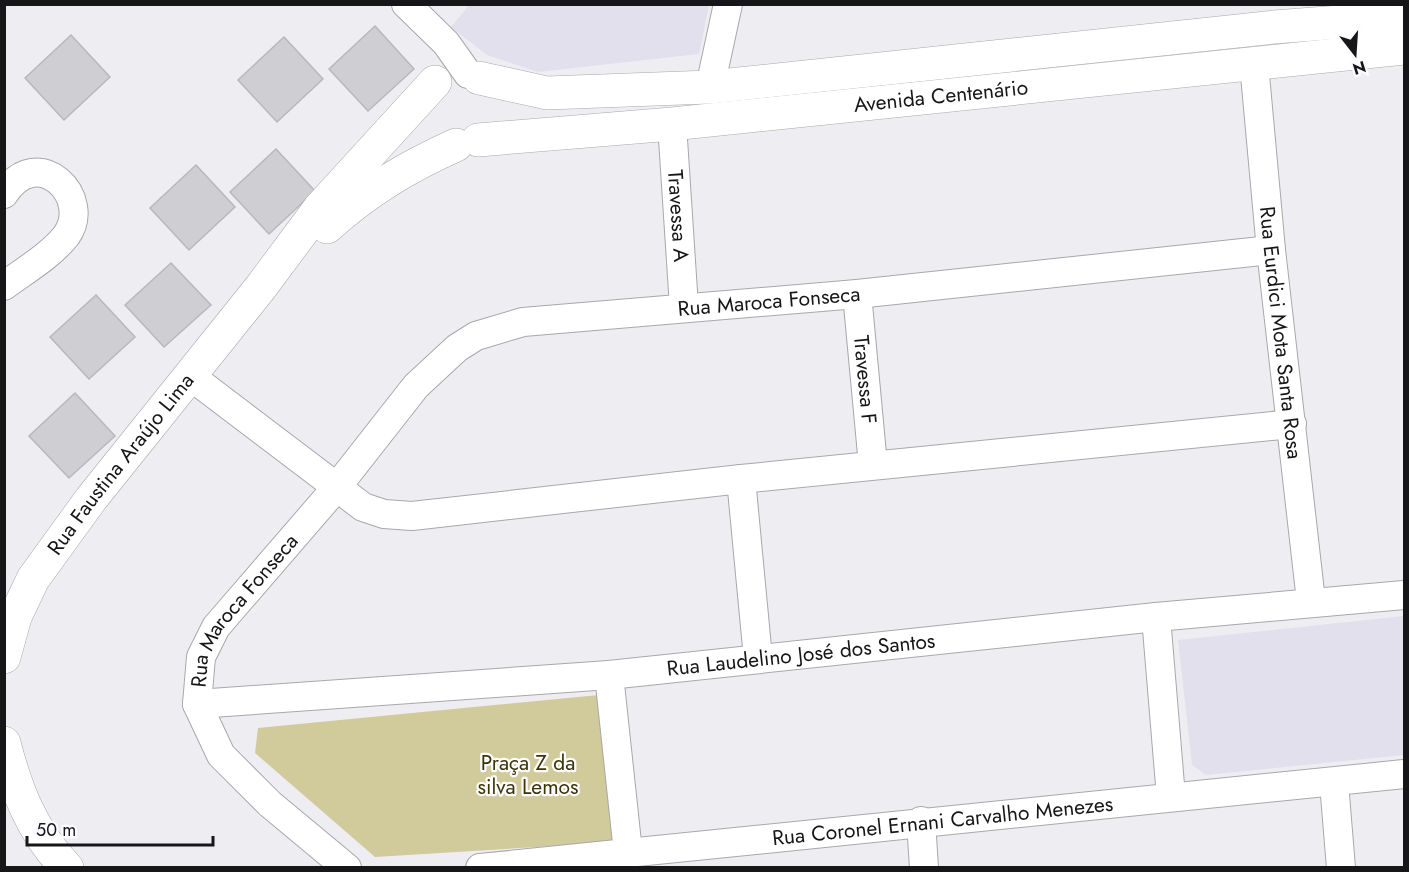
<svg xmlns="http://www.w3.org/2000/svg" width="1409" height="872" viewBox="0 0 1409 872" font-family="Jost,sans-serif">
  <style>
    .built { fill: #e1e0ec }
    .green { fill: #d1ca9b }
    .building { fill: #ceced3; stroke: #b8b7bc; stroke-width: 1.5 }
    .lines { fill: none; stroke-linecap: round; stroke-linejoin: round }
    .minor-casing { stroke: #a8a7ac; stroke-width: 30 }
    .tertiary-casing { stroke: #a8a7ac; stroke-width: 34 }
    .minor { stroke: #fff; stroke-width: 28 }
    .tertiary { stroke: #fff; stroke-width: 33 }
    .labels { text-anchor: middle; stroke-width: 4.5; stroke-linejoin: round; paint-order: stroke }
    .street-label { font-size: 21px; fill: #161618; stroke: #fcfbff }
    .park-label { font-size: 21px; fill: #3b3404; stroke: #fcfbff }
  </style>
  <rect width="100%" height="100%" fill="#eeeef2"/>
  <path class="built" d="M469 5V4L709 5 699 54 538 72 487 55 451 27Z
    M1404 616V755L1206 775 1192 765 1178 640Z"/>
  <path class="green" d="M599 695 617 842 375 857 255 753 258 728Z"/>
  <path class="building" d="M375 26 414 69 368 111 329 69Z
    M71 35 110 77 64 120 25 78Z
    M284 37 323 79 277 122 238 80Z
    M276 149 315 191 269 234 230 192Z
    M196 165 235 207 189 250 150 208Z
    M171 263 211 305 164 347 125 305Z
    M96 295 135 337 89 379 50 337Z
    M75 393 115 436 69 478 29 436Z"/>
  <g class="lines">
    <g class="minor-casing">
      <g id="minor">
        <path d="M406 4 446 43 468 74"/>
        <path id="s1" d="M1254 64 1271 250 1311 601"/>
        <path d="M710 87 728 4"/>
        <path id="s2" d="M672 124 684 307"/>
        <path d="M4 194C38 141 94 198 66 236 50 256 24 271 4 286"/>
        <path id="s3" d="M857 294 873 465"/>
        <path d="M189 375 363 507 384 514 412 516 741 479 1292 424"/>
        <path d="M741 479 758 658"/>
        <path d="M1156 617 1171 797"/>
        <path d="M609 675 628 852"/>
        <path id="s4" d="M197 704 609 675 1156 617 1404 595"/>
        <path d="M1334 783 1341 868"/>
        <path d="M921 821 924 868"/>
        <path id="s5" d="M347 868 270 804 221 755 197 704 201 657 216 627 336 488 416 386 457 348 476 336 523 322 857 294 1271 250"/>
        <path id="s6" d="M480 868 1404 774"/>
      </g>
    </g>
    <g class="tertiary-casing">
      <g id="tertiary">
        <path d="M479 78 547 93 710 87 1275 27 1404 17"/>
        <path id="s7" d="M478 140 672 124 1404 48"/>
        <path d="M327 227C367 191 407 167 456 145"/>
        <path id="s8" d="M4 657 15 617 33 579 91 499 261 287 319 209 435 82"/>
        <path d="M4 743C16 790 32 832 67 868"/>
      </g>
    </g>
    <use href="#minor" class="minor"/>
    <use href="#tertiary" class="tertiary"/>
  </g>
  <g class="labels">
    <g class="street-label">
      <text dy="7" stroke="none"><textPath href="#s7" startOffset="465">Avenida Centenário</textPath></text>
      <text dy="7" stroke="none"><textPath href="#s2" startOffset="92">Travessa A</textPath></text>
      <text dy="7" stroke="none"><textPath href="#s5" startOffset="994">Rua Maroca Fonseca</textPath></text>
      <text dy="7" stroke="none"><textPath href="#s1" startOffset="270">Rua Eurdici Mota Santa Rosa</textPath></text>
      <text dy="7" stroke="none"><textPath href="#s3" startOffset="86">Travessa F</textPath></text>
      <text dy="7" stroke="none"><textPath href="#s8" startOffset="228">Rua Faustina Araújo Lima</textPath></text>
      <text dy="7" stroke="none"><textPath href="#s5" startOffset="334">Rua Maroca Fonseca</textPath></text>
      <text dy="7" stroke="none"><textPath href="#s4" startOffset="606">Rua Laudelino José dos Santos</textPath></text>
      <text dy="7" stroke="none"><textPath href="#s6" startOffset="465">Rua Coronel Ernani Carvalho Menezes</textPath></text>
    </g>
    <g class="park-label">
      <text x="528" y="770">Praça Z da<tspan x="528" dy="24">silva Lemos</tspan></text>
    </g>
  </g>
  <rect width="1409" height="872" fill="none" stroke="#161618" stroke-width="12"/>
  <g transform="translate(1355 54) rotate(163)" stroke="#fcfbff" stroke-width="4.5" paint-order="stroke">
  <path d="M0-4.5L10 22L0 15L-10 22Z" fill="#161618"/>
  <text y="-9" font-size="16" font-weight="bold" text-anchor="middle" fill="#161618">N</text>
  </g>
  <path d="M27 836v9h186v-9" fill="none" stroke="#161618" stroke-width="3"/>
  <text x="36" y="836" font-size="18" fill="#161618" stroke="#fcfbff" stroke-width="4.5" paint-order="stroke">50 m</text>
</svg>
